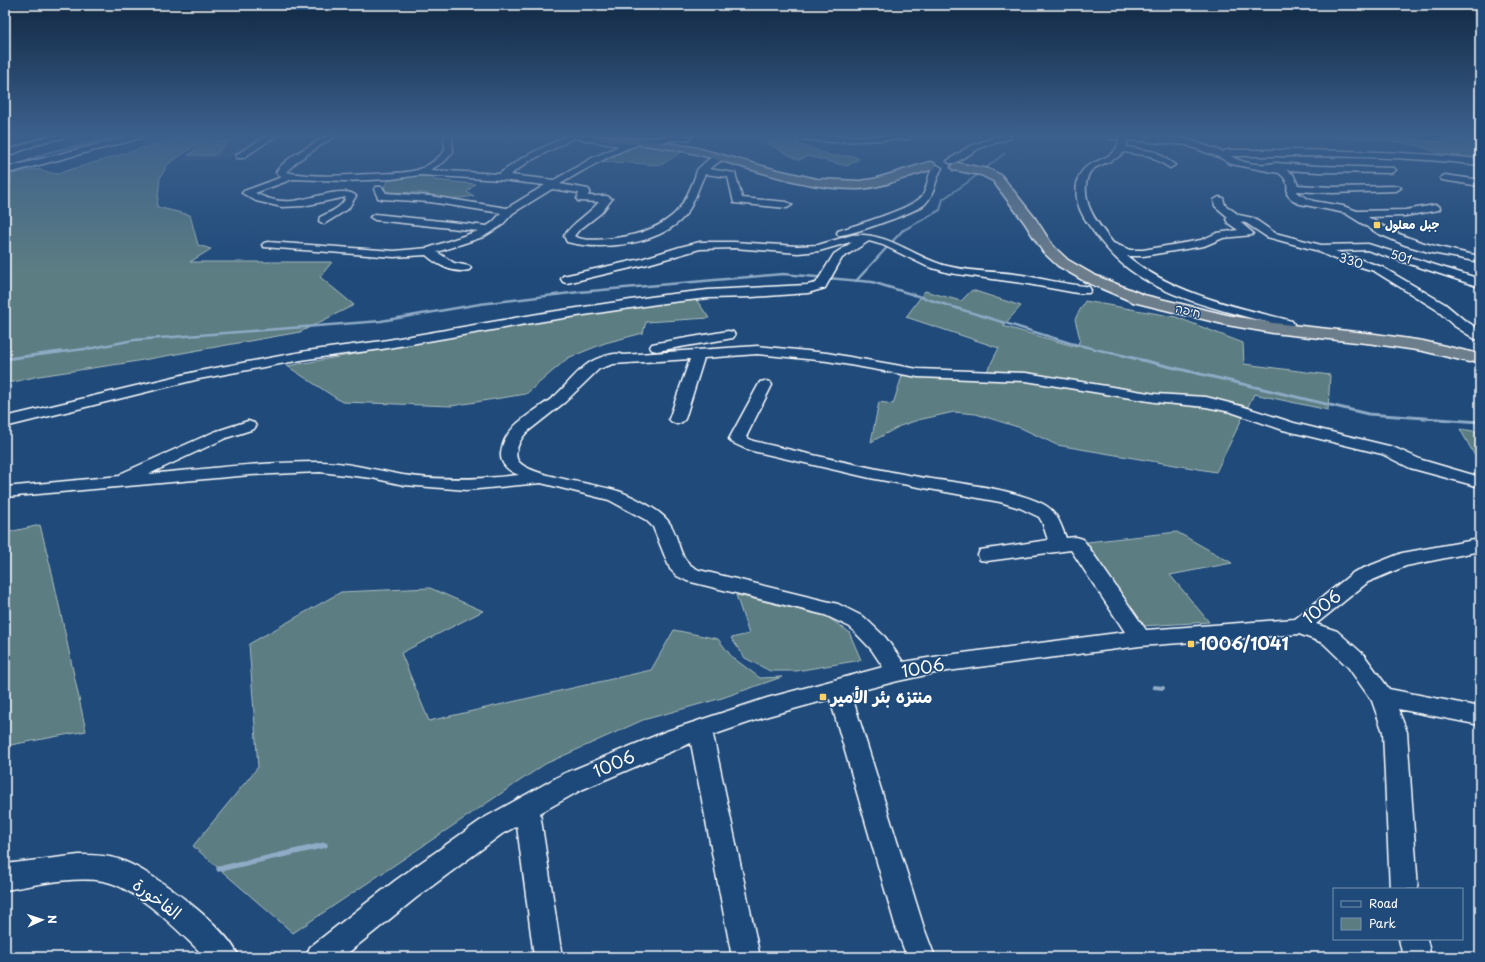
<svg xmlns="http://www.w3.org/2000/svg" width="1485" height="962" viewBox="0 0 1485 962" font-family="'Playpen Sans','Playpen Sans Arabic','Playpen Sans Hebrew',sans-serif">
  <style>
    .built { fill: #34547f }
    .green { fill: #5b7d82; stroke: #adbec0 }
    .lines { fill: none; stroke-linecap: round; stroke-linejoin: round }
    .stream-far4 { stroke: #8fabc6; stroke-width: 2 }
    .stream-far3 { stroke: #8fabc6; stroke-width: 2.5 }
    .stream-far2 { stroke: #8fabc6; stroke-width: 3 }
    .stream-far1 { stroke: #8fabc6; stroke-width: 4 }
    .stream { stroke: #8fabc6; stroke-width: 5.5 }
    .minor-casing { stroke: #fff; stroke-width: 3 }
    .highway-casing { stroke: #fff; stroke-width: 3 }
    .minor { fill: #1f4a7a; fill-rule: evenodd }
    .highway { fill: #6c7d8b; fill-rule: evenodd }
    .poi-dot { fill: #ffd166; stroke: #1f4a7a; stroke-width: 1.5 }
    .labels { text-anchor: middle; stroke-width: 3; stroke-linejoin: round; paint-order: stroke }
    .far-poi-label { font-size: 12px; font-weight: bold; fill: #fff; stroke: #1f4a7a; text-anchor: start }
    .far-street-label { font-size: 12px; fill: #fff; stroke: #1f4a7a }
    .near-street-label { font-size: 17px; fill: #fff; stroke: #1f4a7a }
    .near-poi-label { font-size: 17px; font-weight: bold; fill: #fff; stroke: #1f4a7a; text-anchor: start }
  </style>
  <rect width="100%" height="100%" fill="#1f4a7a"/>
  <filter id="ink" filterUnits="userSpaceOnUse"><feTurbulence type="fractalNoise" baseFrequency=".025" numOctaves="2"/><feDisplacementMap in="SourceGraphic" scale="8" xChannelSelector="R" yChannelSelector="G"/><feConvolveMatrix kernelMatrix="1 2 1 2 8 2 1 2 1" color-interpolation-filters="sRGB"/></filter>
  <g filter="url(#ink)">
    <path class="built" d="M214 136H263L229 158 181 161Z"/>
    <path class="green" d="M182 136H210L168 164 160 178 157 207 190 215 198 245 211 249 190 262H332L320 277 354 305 300 332 126 363 39 376 5 384V199L13 174 36 169 56 174Z
      M791 136 806 138 795 143 833 156H854L859 159 847 166 808 156 799 160 766 143Z
      M1315 136H1375L1378 138C1401 138 1423 141 1446 142L1440 138 1473 139 1468 136H1480V152H1472L1476 158 1447 156 1416 145 1385 140Z
      M230 141 214 155H188L205 142Z
      M644 144 685 150 661 165 599 161 637 146Z
      M429 175 434 180 475 184 467 192 474 196C462 198 436 202 426 193L386 192 384 186 390 179 409 176Z
      M972 290 1021 306 1003 326 1077 347 1080 339 1075 319 1085 301 1176 317 1243 343 1244 364 1330 375 1328 410 1254 394 1216 472 1057 445 1021 428 976 414 954 412 918 420 900 426 871 442 879 402 893 404 904 370 987 371 999 348 906 317 925 291 961 301Z
      M693 295 709 318 646 322 643 333 605 343 568 358 526 394 451 406 342 402 287 366Z
      M1460 429 1480 432V465Z
      M40 525 53 577 86 731 5 746V533Z
      M1177 532 1232 563 1170 575 1209 622 1142 626 1087 542Z
      M430 588 483 611 401 653 429 721 651 670 674 630 718 639 732 657 760 678 782 677 722 698 643 720 545 764 293 933 193 846 258 767 249 644 341 592Z
      M736 595 826 616 849 632 861 660 796 671H770L745 658 731 638 749 634Z"/>
    <g class="lines">
      <path class="stream-far4" d="M5 170 46 153 119 136
        M902 231 940 210 943 199 968 182 1005 153"/>
      <path class="stream-far3" d="M856 281 903 230
        M52 353 93 348 134 340 381 321 480 304 579 292 783 274 872 282 1070 343 1112 353"/>
      <path class="stream-far2" d="M1108 352 1368 414 1480 422
        M5 359 60 352"/>
      <path class="stream-far1" d="M1154 687 1163 688"/>
      <path class="stream" d="M219 869 325 845"/>
      <g class="minor-casing">
        <path id="minor" d="M48 136H64L63 138 46 141 5 157V151Z
          M130 136H142L141 138 5 174V168Z
          M267 136H276L243 158H237L236 156 237 154Z
          M326 136H335L299 160 286 172C313 178 343 175 371 174 386 173 402 174 417 170 427 167 437 159 445 151L444 136H452L453 152 444 162 430 170 499 174 522 158 566 136H589L628 142 638 139 670 136H693L689 139 639 144C611 154 586 169 560 184L588 189 590 191 588 196H607L612 199 601 213 578 231 574 236C582 241 598 240 607 239 630 237 654 231 672 216 684 206 691 188 696 174 697 172 696 171 698 169 704 163 714 153 723 155L724 157 723 159 709 169 735 173 742 198 787 202 792 205 787 208 734 203 728 177 705 174C697 189 694 207 681 220 655 245 601 251 567 242L564 236C573 222 588 215 599 202L578 201 577 199 579 193 552 189 513 213 501 226 483 237 437 252 454 263 469 266 471 268 469 270C454 274 437 265 426 255L394 257 264 247 262 245 264 243 268 242 394 251 428 248 478 231 375 220 370 217 375 214 487 226 493 222 501 213 430 202 382 199 378 198 374 189 376 187H382L386 193 430 196 507 208 545 185 501 180 420 175 392 179 345 181 293 179 255 193C267 199 279 202 292 201 307 200 346 185 356 196L348 209 324 224 319 221 320 217C330 212 342 208 346 197L303 206 282 207 256 201 242 193 244 191 282 177 279 176 276 172C288 155 309 147 326 136ZM574 138 619 146 592 158 554 180 510 175 528 162Z
          M796 136H913L909 139 832 142 800 139Z
          M998 136H1012L1011 138 982 147 955 163H949L947 161 968 147Z
          M1106 136H1138L1187 139 1223 152 1227 150C1312 150 1396 150 1480 159V165C1397 155 1315 156 1231 156 1243 164 1262 166 1275 163L1319 166 1394 168 1396 170 1391 173 1319 172 1286 170 1293 174 1298 185 1332 187 1399 186 1401 188 1396 191 1332 193 1297 191V193L1313 201 1343 206 1357 211 1405 210 1435 205 1439 206 1440 208 1439 210 1405 216 1368 217C1402 240 1440 248 1480 256V262L1432 253 1405 245 1377 233 1345 213 1300 204 1293 201 1287 194C1288 184 1288 180 1279 173L1231 164 1221 158 1186 145 1128 140 1127 147 1156 152 1175 165 1170 168 1150 156 1124 152C1115 162 1102 162 1092 170 1088 173 1087 179 1086 184 1084 207 1097 222 1110 239L1113 243 1130 250H1143L1201 240 1217 233 1238 230 1228 223 1226 219 1228 217 1215 206 1214 200 1219 197 1223 198 1225 205 1239 215 1253 218 1275 233 1321 245 1368 244 1480 279V287L1367 250 1335 251 1382 267 1445 304 1463 319 1480 330V340L1475 339 1453 325 1437 310 1374 271 1332 258 1315 250 1267 237 1246 223 1240 222 1253 233 1252 235 1223 238 1204 246 1143 256H1127C1173 294 1236 307 1292 321L1294 324 1292 327 1287 328 1274 324C1225 311 1171 300 1130 270 1115 259 1103 245 1093 231 1082 216 1074 203 1077 184 1081 154 1117 166 1119 139H1110Z
          M937 165 942 168C934 181 936 193 925 204 919 211 847 237 838 235L837 233 838 231C855 225 915 208 923 195 928 186 927 175 934 166Z
          M1445 175 1480 180V186L1442 180 1440 178Z
          M852 235C887 232 911 255 943 265 969 272 996 271 1022 275 1043 279 1064 284 1085 286L1089 287 1091 290 1089 293H1077L1022 283 949 273 926 266 883 245 869 241 842 258 825 288 808 293 752 297 708 298 664 303 544 321 382 349 307 359 199 379 5 427V417L199 371 307 351 382 341 544 313 664 295 708 290 807 285 816 283 834 254 854 241 819 251 798 253 734 248 700 249 648 264 567 283 563 282 561 279 563 276 641 259 680 247 700 242H734L798 246 818 245Z
          M728 331 733 332 735 335 733 338 657 351 652 350 650 347 652 344 657 343Z
          M757 346 827 353 918 369 1026 373 1155 394 1206 397 1241 406 1294 423 1393 447 1422 460 1480 477V487L1410 468 1382 454 1283 430 1231 412 1206 407 1155 402 1026 381 918 377 827 361 757 354 704 358 685 419 682 422 677 424 672 422 669 419 690 359 613 364 599 369 565 402 527 432C520 439 512 454 519 462 532 477 600 484 621 492 634 497 660 510 668 521 682 539 675 559 699 570L838 604 864 617 885 637 903 662 940 656 1125 632 1071 550 987 561 980 560 978 555 980 550 987 549 1048 540 1042 522 1039 517 1020 508 1000 502 870 478 748 450 731 442 729 439 760 382 765 381 770 382 772 385 746 437 753 441C809 454 863 467 919 477 956 483 1011 488 1043 504 1057 511 1061 525 1066 538L1076 537 1083 539 1146 630 1295 619 1354 572 1402 553 1480 539V551L1406 566 1368 582 1316 624 1337 631 1364 655 1389 689 1480 707V725L1398 709 1407 732 1418 889H1390L1383 732 1372 701 1348 667 1323 643 1299 634 1140 646 940 672 898 681 851 693 924 928 935 957H907L896 928 830 699 768 716 713 735 760 957H732L691 743 581 790 540 813 562 957H534L517 826 502 834 416 898 343 957H306L310 947 396 880 484 818 563 774 667 731 767 698 883 667 871 649 850 627 825 615 687 581 677 576 670 569 653 527 646 520 609 500 541 483 467 490 404 485 372 478 320 472 250 475 5 497V487L120 476 122 473 214 432 248 421 254 423 256 426 254 429 226 438 149 474C205 469 262 462 319 462 347 462 375 470 403 475 442 481 480 479 519 475 509 471 500 465 501 453 504 424 536 412 556 395 566 386 578 370 589 363 597 358 616 351 623 355Z
          M79 855C92 855 105 855 118 859 150 869 227 926 239 957H205C182 934 135 886 103 881 71 876 36 885 5 890V864Z
          M1399 939H1427L1431 957H1403Z"/>
      </g>
      <g class="highway-casing">
        <path id="highway" d="M591 136H616L693 147 777 170 817 179 859 181 874 179 930 162 934 163 936 166 934 169C909 175 884 188 858 189 800 190 748 166 692 153 661 146 628 144 596 139L592 138Z
          M957 163 988 169 1001 175 1035 218 1053 246 1068 260 1094 275 1144 295 1227 315 1273 323 1375 334 1423 341 1475 353 1478 357 1475 361 1469 362 1423 351 1375 344 1273 333 1227 325 1133 302 1084 281 1058 266 1043 252 1024 222 993 181 981 175 953 170 951 167 953 164Z"/>
      </g>
      <use href="#minor" class="minor"/>
      <use href="#highway" class="highway"/>
    </g>
  </g>
  <linearGradient id="sky" x2="0" y2="1"><stop stop-color="#112943"/><stop offset="0.5" stop-color="#3c608d"/><stop offset="1" stop-color="#3c608d" stop-opacity="0"/></linearGradient>
  <rect width="1485" height="270" fill="url(#sky)"/>
  <g class="poi-dot">
    <rect x="1373" y="221" width="8" height="8" rx="2"/>
    <rect x="1187" y="640" width="8" height="8" rx="2"/>
    <rect x="819" y="693" width="8" height="8" rx="2"/>
  </g>
  <g class="labels">
    <g class="far-poi-label">
      <text x="1385" y="229">جبل معلول</text>
    </g>
    <g class="far-street-label">
      <text transform="translate(1401 257) rotate(17)" y="4">501</text>
      <text transform="translate(1351 261) rotate(18)" y="4">330</text>
      <text transform="translate(1188 311) rotate(13)" y="4">חיפה</text>
    </g>
    <g class="near-street-label">
      <text transform="translate(1322 607) rotate(-38)" y="6">1006</text>
      <text transform="translate(923 668) rotate(-10)" y="6">1006</text>
      <text transform="translate(614 764) rotate(-23)" y="6">1006</text>
      <text transform="translate(157 899) rotate(37)" y="6">الفاخورة</text>
    </g>
    <g class="near-poi-label">
      <text x="1199" y="650">1006/1041</text>
      <text x="831" y="703">منتزه بئر الأمير</text>
    </g>
  </g>
  <rect width="1485" height="962" fill="none" stroke="#1f4a7a" stroke-width="20"/>
  <rect x="10" y="10" width="1465" height="942" fill="none" stroke="#fff" stroke-width="1.5" filter="url(#ink)"/>
  <rect x="1333" y="888" width="130" height="52" fill="#1f4a7a" stroke="#7992af"/>
  <rect x="1341" y="901" width="20" height="6" fill="#1f4a7a" stroke="#7992af"/>
  <text x="1369" y="908" font-size="12" fill="#ffffff">Road</text>
  <rect x="1341" y="918" width="20" height="12" fill="#5b7d82" stroke="#7992af"/>
  <text x="1369" y="928" font-size="12" fill="#ffffff">Park</text>
  <g transform="translate(42 920) rotate(87)" stroke="#1f4a7a" stroke-width="3" paint-order="stroke">
  <path d="M0-3L7 15L0 10L-7 15Z" fill="#ffffff"/>
  <text y="-6" font-size="11" font-weight="bold" text-anchor="middle" fill="#ffffff">N</text>
  </g>
</svg>
